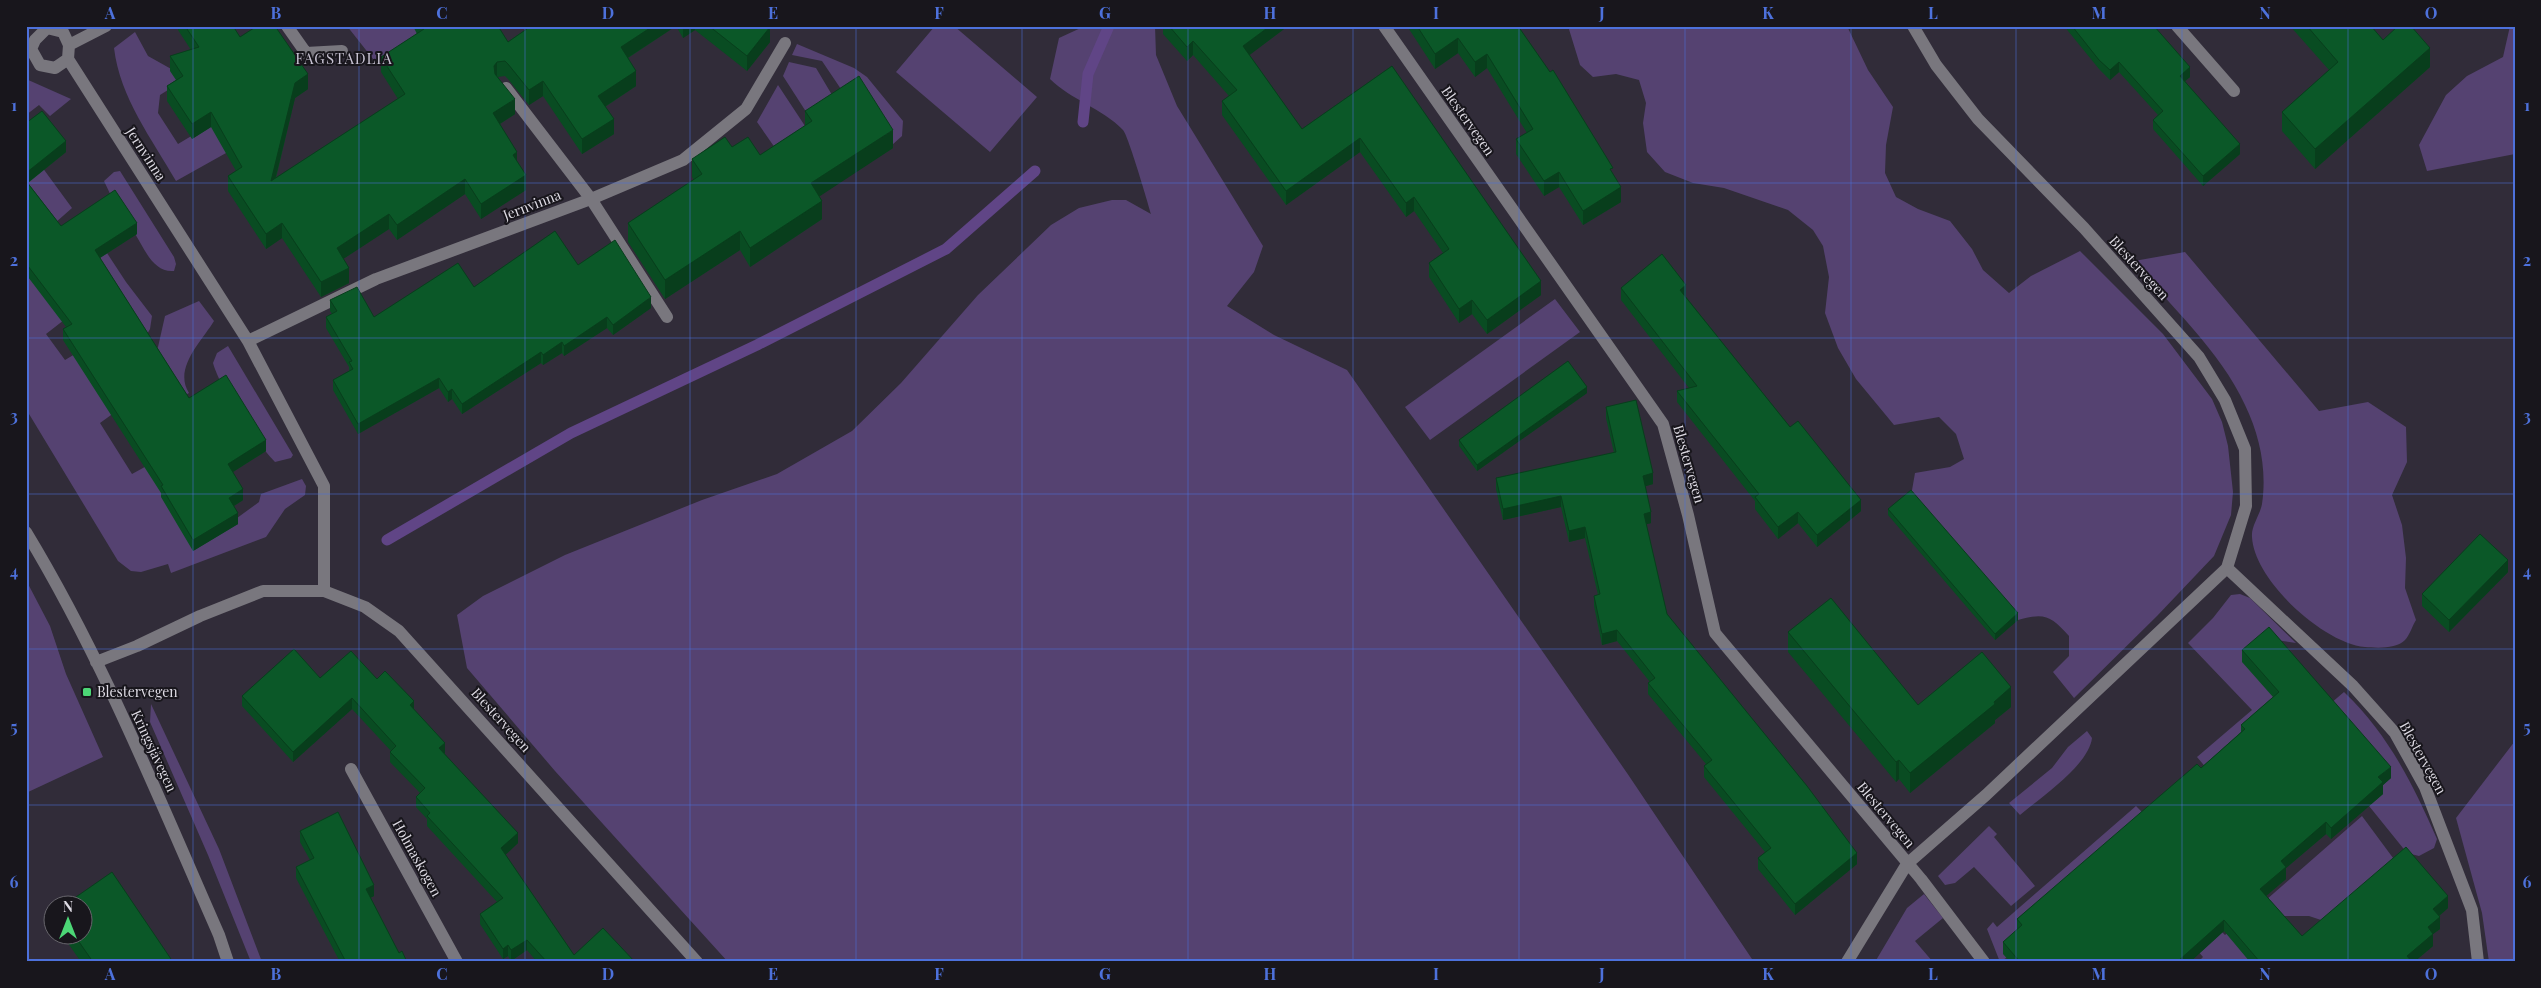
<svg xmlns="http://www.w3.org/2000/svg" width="2541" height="988" viewBox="0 0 2541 988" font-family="'Playfair Display',serif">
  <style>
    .green { fill: #554271 }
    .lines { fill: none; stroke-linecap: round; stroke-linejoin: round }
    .stream { stroke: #604586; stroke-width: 11 }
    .minor { stroke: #79777e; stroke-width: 12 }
    .wall { fill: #094c22 }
    .shaded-wall { fill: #083e1c }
    .building { fill: #0b5828; stroke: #083e1c }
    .grid { fill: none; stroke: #4d71db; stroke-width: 1; stroke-opacity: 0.55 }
    .poi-dot { fill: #4cd676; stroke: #18161c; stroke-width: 2 }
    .labels { text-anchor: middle; stroke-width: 4; stroke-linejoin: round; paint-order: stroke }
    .street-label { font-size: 14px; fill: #dedbe4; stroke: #18161c }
    .poi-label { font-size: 14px; fill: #dedbe4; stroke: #18161c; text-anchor: start }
    .neighbourhood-label { font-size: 15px; letter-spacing: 1px; fill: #c8c3d3; stroke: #18161c }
    .neatline { fill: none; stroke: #4d71db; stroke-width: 2 }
    .grid-label { font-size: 16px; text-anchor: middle; font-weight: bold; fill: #4d71db }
  </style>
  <rect width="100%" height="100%" fill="#312c39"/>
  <path class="green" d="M347 26H432L377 64Z
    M935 26H954L1037 97 990 152 896 72Z
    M1085 26H1155L1156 55 1177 106 1263 246 1254 272 1227 306 1274 335 1347 370 1627 773 1754 962H728L555 771 467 668 457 615 483 596 565 555 702 500 777 474 852 431 901 383 978 295 1051 225 1079 208 1112 200H1126L1151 214C1148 203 1128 135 1123 130 1102 108 1071 100 1050 79L1059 38Z
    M1568 26H1847L1868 70 1893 107 1886 145 1885 173 1896 197 1918 209 1950 221 1972 249 1983 270 2009 293 2031 276 2080 251 2163 334 2212 399 2222 422 2228 446 2233 492 2231 515 2214 556 2157 616 2074 698 2053 672 2069 656V636C2051 616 2045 612 2018 620L1911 496 1915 473 1950 467 1964 459 1956 434 1939 417 1894 425 1856 379 1838 348 1825 313 1829 277 1823 246 1813 230 1788 210 1724 188 1693 183 1665 172 1647 152 1643 123 1646 103 1639 80 1616 74 1593 77 1580 65Z
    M2510 26H2515V154L2427 171 2419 145 2446 95 2467 76 2503 57Z
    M135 32 148 56 173 70 179 83 160 95 158 113 178 144 213 123 235 148 176 181C152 139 120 98 114 48Z
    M797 44 854 68 867 77 903 121 902 136 892 145 847 98 822 61 792 55Z
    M789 62 816 68 838 105 812 121 783 76Z
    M26 79 71 99 50 116 39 105 26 115Z
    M778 85 805 126 801 185 757 122Z
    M26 164 42 167 72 208 55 223 26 209Z
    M120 171 174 257 176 264 174 271C153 273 144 248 134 232L137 230 116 198 113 200 104 181 114 172Z
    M84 218 126 282 152 316 150 329 146 336 73 313 46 334 65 360 75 354H152L158 347 165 316 199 301 214 321C202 341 173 368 189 393L173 402 118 410 100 423 132 474 152 463 222 529 259 502 261 494 302 479 306 486 305 495 285 509 266 537 171 573 168 564 141 572 131 571 118 561 26 409V275Z
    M2185 252 2319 411 2368 402 2406 427 2407 462 2392 495 2402 525 2406 558 2405 588 2416 620C2412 626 2410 635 2405 640 2397 649 2377 648 2365 647 2323 643 2254 580 2252 537 2251 526 2260 515 2262 504 2267 470 2260 436 2245 405 2220 350 2171 308 2134 261Z
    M1555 299 1580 332 1430 440 1405 407Z
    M228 346 293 455 291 458 275 462C256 442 220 389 213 363L217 353Z
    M26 580 50 626 66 674 103 757 26 793Z
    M2240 594 2250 598 2296 643 2269 639 2243 662 2304 726 2344 692C2388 734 2413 784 2437 839L2434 848 2419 856 2407 853 2365 801 2213 776 2197 757 2252 710 2188 643 2213 618 2231 595Z
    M151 704 219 849 262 962H251L208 855 150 722Z
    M2087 731 2092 738C2089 765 2040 798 2020 815L2009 803 2052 768 2068 747Z
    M2515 741V962H2489L2482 913 2456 818Z
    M2136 806 2149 819 2009 956 2000 962 1987 929 1993 922 1997 927Z
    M2362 816 2396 862 2327 922 2309 916H2279L2266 900Z
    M1989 826 1997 834 1994 837 2035 886 2011 906 1974 867 1955 883 1945 885 1938 876Z
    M1924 894 1943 918 1915 941 1933 962H1875L1907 908Z
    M2251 913 2263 962H2198L2203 957 2197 950 2220 930 2225 935Z"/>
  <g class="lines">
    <path class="stream" d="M1083 122 1088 74 1109 26
      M387 540 571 433 757 345 946 249 1035 171"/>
    <path class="minor" d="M287 26 306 53 342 51
      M1384 26 1663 424 1688 515 1715 633 1921 879 1984 962
      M2177 26 2234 91
      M69 45 106 26
      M68 59 55 68 40 65 31 49 35 40 47 28 63 32 69 45 68 59 248 341 324 486V591
      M506 88 591 199 667 317
      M248 341 376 279 591 199 683 160 746 109 785 43
      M26 532C103 659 159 799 219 935L228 962
      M2227 568 2353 686 2395 733 2425 787 2472 910 2478 962
      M96 662 137 646 200 616 263 591H324L365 607 399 631 697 962
      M351 769 457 962
      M1847 962 1907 864 1986 795 2227 568 2246 506 2245 449 2225 400 2199 357 2084 228 1978 119 1936 65 1913 26"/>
  </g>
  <path class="wall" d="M178 26H233L240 37 308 89 295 98 276 178 398 99 381 72V57L417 34 413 26H498L508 42 531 26H769L770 42 747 71 695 30 683 38 676 26 628 58 636 86 605 107 614 134 582 154 543 96 529 105 508 79 505 76 498 77 515 114 500 124 517 162 526 190 481 219 465 194 397 240 389 229 343 259 349 283 321 297 282 238 266 249 243 214 228 191V176L236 171 211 127 192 139 167 101V86L176 80 170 71V56L191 50 178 30Z
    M1163 26H1288L1249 55 1302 129 1392 66 1541 295 1487 334 1472 314 1459 323 1429 277V263L1443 253 1414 211 1406 217 1360 152 1286 205 1222 115V101L1229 96 1193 55 1187 61 1163 34Z
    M1407 26H1518L1613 174 1621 202 1583 225 1559 187 1544 196 1516 154V139L1527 133 1487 68 1475 77 1458 53 1435 69Z
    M2064 26H2154L2190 77 2185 81 2240 154 2203 186 2153 129V120L2158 115 2119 72 2110 80 2099 69Z
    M2290 26H2371L2383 40 2430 67 2315 169 2282 131V112L2329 70Z
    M805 111 893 148 819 196 822 219 750 267 740 250 665 299 628 242V223L694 180 692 177V159L732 147 760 155 805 126Z
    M26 123 66 152 28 183 61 226 137 234 100 258 189 398 266 451 233 472 243 500 234 506 238 524 193 551 161 497V493L63 340V329L66 327 28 277 26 278Z
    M578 265 651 308 613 335 607 328 564 356 562 353 543 365 541 363 462 414 452 399 448 402 439 388 358 434 333 390V380L349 371V367L326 328V317L332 314 330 311V300L374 317 474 287Z
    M1621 288 1686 296V297L1790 427 1861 511 1817 547 1798 523 1778 539 1755 509V501L1677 402V391L1689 388 1621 300Z
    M1587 393 1477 471 1459 446V440Z
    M1606 407 1653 484 1645 486 1651 523 1646 524 1667 614 1857 864 1795 915 1758 869V858L1765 852 1704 777V766L1706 764 1648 694V683L1650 682 1617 641 1602 645 1594 606V596L1598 595 1585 538 1569 542 1561 507 1503 520 1496 489V478L1614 453 1606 418Z
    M1888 509 2018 620 1995 640 1888 515Z
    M2508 572 2449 632 2422 606V594Z
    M1788 632 1918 705 2011 707 1995 720V723L1910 793 1899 779 1896 782 1788 652Z
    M2242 650 2391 778 2383 785V794L2331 839 2326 834 2286 868V879L2266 896 2302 936 2448 908 2439 916 2440 929 2433 934V946L2414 962H2250L2224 931 2190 962H2010L2003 954V942L2017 930V919L2201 768 2241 732V725L2273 697 2242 662Z
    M320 678 377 679 414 710 444 754 518 843 505 855 574 955 635 962H537L527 950 511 961 508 956 503 959 480 924V914L497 902 427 826V819L416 807V797L420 793 390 762V752L391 751 352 709 293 762 242 706V696Z
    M300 831 374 896 370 898 399 953 407 962H340L296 878V867L310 860 300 842Z
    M63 936H82L173 962H81Z"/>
  <path class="shaded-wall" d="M653 26H676L621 62V47Z
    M683 26H695V30L683 38Z
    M1270 26H1288L1243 60V46Z
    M770 27V42L747 71V56Z
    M1458 38V53L1435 69V54Z
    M1193 41V55L1187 61V47Z
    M2430 48V67L2315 169V149Z
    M1487 54V68L1475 77V62Z
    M497 62V77L494 81V66Z
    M2119 62V72L2110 80V70Z
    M2190 67V77L2180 85V76Z
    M636 71V86L598 111V96Z
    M308 74V89L295 98 271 196V181L295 83Z
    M543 81V96L529 105V90Z
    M515 99V114L493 128V113Z
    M211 112V127L192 139V124Z
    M614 119V134L582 154V139Z
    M893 130V148L811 202V183Z
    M1360 138V152L1286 205V191Z
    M66 141V152L26 184V173Z
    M2240 144V154L2203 186V176Z
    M517 152V167L513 155Z
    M1559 172V187L1544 196V181Z
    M526 175V190L481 219V204Z
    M465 179V194L397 240V225Z
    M1621 187V202L1583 225V211Z
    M1414 197V211L1406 217V203Z
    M822 201V219L750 267V248Z
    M389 214V229L337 263V248Z
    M137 223V234L95 261V250Z
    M282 223V238L266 249V234Z
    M740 231V250L665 299V280Z
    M28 266V277L26 278V267Z
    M349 268V283L321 297V282Z
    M1541 281V295L1487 334V320Z
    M1686 285V296L1680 301V290Z
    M651 297V308L613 335V325Z
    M1472 300V314L1459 323V309Z
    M607 317V328L564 356V346Z
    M562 342V353L543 365V355Z
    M541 352V363L462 414V404Z
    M439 378V388L358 434V424Z
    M1587 387V393L1477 471V465Z
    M452 389V399L448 402V392Z
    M266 440V451L228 475V464Z
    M1653 473V484L1643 487V476Z
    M243 489V500L229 509V498Z
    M1561 496V507L1503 520V509Z
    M1861 500V511L1817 547V535Z
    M1651 512V523L1644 525V514Z
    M1798 512V523L1778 539V527Z
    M238 513V524L193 551V540Z
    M1585 527V538L1569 542V531Z
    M2508 560V572L2449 632V620Z
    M2018 613V620L1995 640V634Z
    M1617 630V641L1602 645V634Z
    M2011 687V707L1995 720V723L1910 793V773Z
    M352 698V709L293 762V752Z
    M414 701V711L410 705Z
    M445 743V753L439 759V748Z
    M1899 760V779L1896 782V762Z
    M2391 767V778L2383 785V794L2331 839V828L2378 777Z
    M2326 822V834L2286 868V879L2260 901V889L2281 861Z
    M518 833V843L501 859V848Z
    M1857 853V864L1795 915V904Z
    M374 885V896L366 900V889Z
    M2448 896V908L2433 921V909Z
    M2440 917V929L2433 934V946L2414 962H2407V956L2428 927Z
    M2224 920V931L2190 962H2177Z
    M527 940V950L511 961V950Z
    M508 945V956L503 959V949Z"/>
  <path class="building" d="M185 26H233L240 37 257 26H275L308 74 295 83 271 181 405 94 381 57 424 29 422 26H498L508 42 531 26H653L621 47 636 71 598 96 614 119 582 139 543 81 529 90 508 64 505 61 497 62 494 66 495 74 515 99 493 113 517 152 513 155 526 175 481 204 465 179 397 225 389 214 337 248 349 268 321 282 282 223 266 234 243 199 228 176 242 167 211 112 192 124 167 86 183 76 170 56 199 47Z
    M709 26H769L770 27 747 56Z
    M1169 26H1270L1243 46 1302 129 1392 66 1541 281 1487 320 1472 300 1459 309 1429 263 1449 249 1414 197 1406 203 1360 138 1286 191 1222 101 1237 90 1193 41 1187 47Z
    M1417 26H1518L1550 72 1553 70 1613 168 1610 169 1621 187 1583 211 1559 172 1544 181 1516 139 1533 129 1487 54 1475 62 1458 38 1435 54Z
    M2072 26H2154L2190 67 2180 76 2240 144 2203 176 2153 120 2163 111 2119 62 2110 70 2099 60Z
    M2307 26H2371L2383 40 2398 26H2411L2430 48 2315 149 2282 112 2338 62Z
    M859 76 893 130 811 183 822 201 750 248 740 231 665 280 628 223 702 174 692 159 725 137 732 147 748 137 760 155 812 121 805 111Z
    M42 111 66 141 26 173V123Z
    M26 181 61 226 115 190 137 223 95 250 189 398 226 375 266 440 228 464 243 489 229 498 238 513 193 540 161 486 163 485 63 329 72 324 28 266 26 267Z
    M555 231 578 265 615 240 651 297 613 325 607 317 564 346 562 342 543 355 541 352 462 404 452 389 448 392 439 378 358 424 333 380 353 369 349 362 352 361 326 317 337 311 330 300 357 287 374 317 458 263 474 287Z
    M1662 254 1686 285 1680 290 1790 427 1798 421 1861 500 1817 535 1798 512 1778 527 1755 497 1759 494 1677 391 1697 386 1621 288Z
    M1568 361 1587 387 1477 465 1459 440Z
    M1636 400 1653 473 1643 476 1651 512 1644 514 1667 614 1807 786 1857 853 1795 904 1758 858 1771 848 1704 766 1712 760 1648 683 1655 678 1617 630 1602 634 1594 596 1600 594 1585 527 1569 531 1561 496 1503 509 1496 478 1616 452 1606 407Z
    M1911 490 2018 613 1995 634 1888 509Z
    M2480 534 2508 560 2449 620 2422 594Z
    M1831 598 1918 705 1982 652 2011 687 1994 702 1995 704 1910 773 1899 760 1896 762 1788 632Z
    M2269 627 2391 767 2378 777 2383 782 2331 828 2326 822 2281 861 2286 867 2260 889 2302 936 2406 847 2448 896 2433 909 2440 917 2428 927 2433 934 2407 956 2412 962H2260L2224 920 2177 962H2020L2003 942 2022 925 2017 919 2197 764 2201 768 2245 729 2241 725 2279 692 2242 650Z
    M294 649 320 678 351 651 377 679 385 671 414 701 410 705 445 743 439 748 518 833 501 848 574 955 603 928 635 962H547L527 940 511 950 508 945 503 949 480 914 503 898 427 816 430 813 416 797 425 788 390 752 396 746 352 698 293 752 242 696Z
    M338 812 374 885 366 889 399 953 402 951 407 962H346L296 867 314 858 300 831Z
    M112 872 173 962H93L75 936H82V906H63Z"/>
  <path class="grid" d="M193 26V962M359 26V962M525 26V962M690 26V962M856 26V962M1022 26V962M1188 26V962M1353 26V962M1519 26V962M1685 26V962M1851 26V962M2016 26V962M2182 26V962M2348 26V962M26 183H2515M26 338H2515M26 494H2515M26 649H2515M26 805H2515"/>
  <rect class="poi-dot" x="82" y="687" width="10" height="10" rx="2.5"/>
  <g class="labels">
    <g class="street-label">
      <text transform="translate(1468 121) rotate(55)" y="5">Blestervegen</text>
      <text transform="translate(146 154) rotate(57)" y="5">Jernvinna</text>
      <text transform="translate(532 205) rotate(-21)" y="5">Jernvinna</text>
      <text transform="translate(2139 268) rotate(48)" y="5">Blestervegen</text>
      <text transform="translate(1689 464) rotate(74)" y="5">Blestervegen</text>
      <text transform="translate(501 720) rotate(48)" y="5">Blestervegen</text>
      <text transform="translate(154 751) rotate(65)" y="5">Kringsjåvegen</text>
      <text transform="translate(2423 758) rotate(61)" y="5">Blestervegen</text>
      <text transform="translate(1886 815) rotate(50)" y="5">Blestervegen</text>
      <text transform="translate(417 858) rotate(61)" y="5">Holmaskogen</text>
    </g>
    <g class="poi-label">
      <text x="97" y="697">Blestervegen</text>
    </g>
    <g class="neighbourhood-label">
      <text x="344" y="64">FAGSTADLIA</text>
    </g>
  </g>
  <rect width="2541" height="988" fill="none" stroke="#18161c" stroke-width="55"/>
  <g transform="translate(68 920)"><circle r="24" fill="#18161c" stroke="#67656c"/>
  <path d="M0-4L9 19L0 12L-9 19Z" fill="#4cd676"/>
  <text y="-8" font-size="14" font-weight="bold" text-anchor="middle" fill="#dedbe4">N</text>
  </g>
  <rect x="28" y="28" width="2486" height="932" class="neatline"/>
  <g class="grid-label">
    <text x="110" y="19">A</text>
    <text x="276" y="19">B</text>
    <text x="442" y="19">C</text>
    <text x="608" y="19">D</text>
    <text x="773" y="19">E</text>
    <text x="939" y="19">F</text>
    <text x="1105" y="19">G</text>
    <text x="1270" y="19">H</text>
    <text x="1436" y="19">I</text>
    <text x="1602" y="19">J</text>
    <text x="1768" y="19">K</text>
    <text x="1933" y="19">L</text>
    <text x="2099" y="19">M</text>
    <text x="2265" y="19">N</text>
    <text x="2431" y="19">O</text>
    <text x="14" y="111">1</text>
    <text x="2527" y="111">1</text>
    <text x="14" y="266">2</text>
    <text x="2527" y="266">2</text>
    <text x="14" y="422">3</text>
    <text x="2527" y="422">3</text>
    <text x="14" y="577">4</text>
    <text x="2527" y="577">4</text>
    <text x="14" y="733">5</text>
    <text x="2527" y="733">5</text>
    <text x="14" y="888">6</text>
    <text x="2527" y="888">6</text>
    <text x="110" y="980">A</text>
    <text x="276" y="980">B</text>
    <text x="442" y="980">C</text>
    <text x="608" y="980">D</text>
    <text x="773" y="980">E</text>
    <text x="939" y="980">F</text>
    <text x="1105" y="980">G</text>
    <text x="1270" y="980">H</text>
    <text x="1436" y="980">I</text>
    <text x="1602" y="980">J</text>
    <text x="1768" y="980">K</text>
    <text x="1933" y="980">L</text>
    <text x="2099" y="980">M</text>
    <text x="2265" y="980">N</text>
    <text x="2431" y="980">O</text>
  </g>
</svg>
